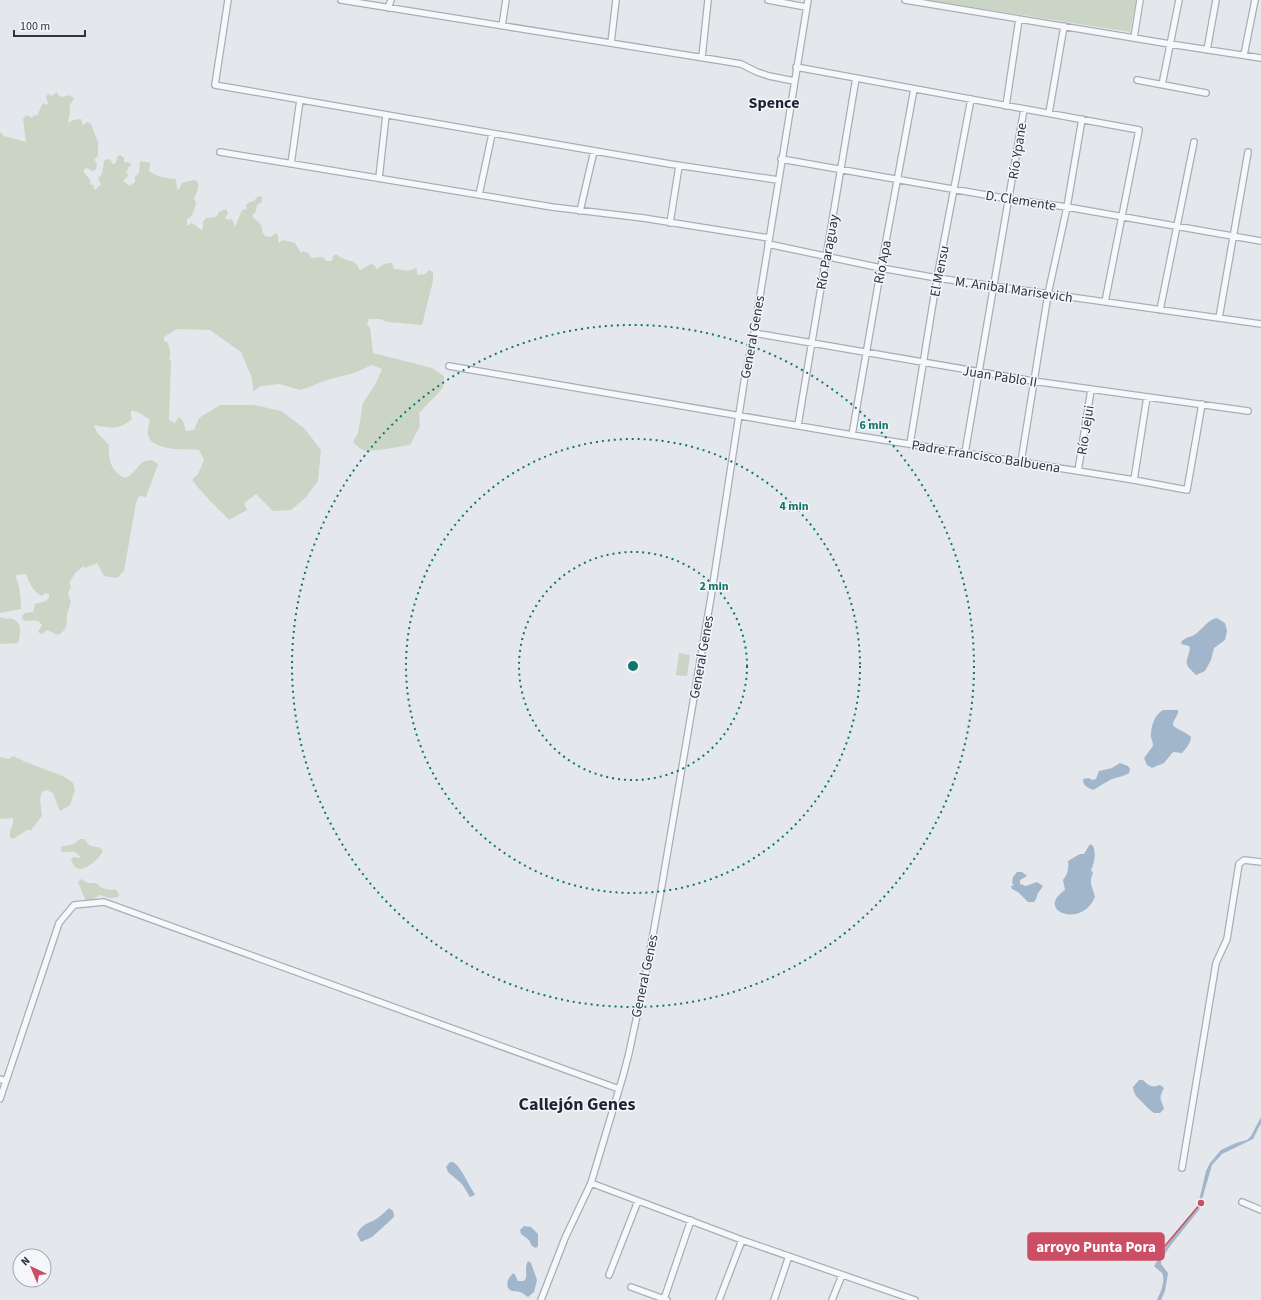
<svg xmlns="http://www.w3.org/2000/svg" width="1261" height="1300" viewBox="0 0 1261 1300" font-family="'Source Sans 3',sans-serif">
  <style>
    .green { fill: #cad5c5 }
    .water { fill: #a1b6ca }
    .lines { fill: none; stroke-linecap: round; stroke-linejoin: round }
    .minor-casing { stroke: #a9aeb6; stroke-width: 8 }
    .minor { stroke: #f7f8fa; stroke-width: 5.5 }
    .ring { fill: none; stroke: #0f766e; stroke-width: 2; stroke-dasharray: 2 4 }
    .labels { text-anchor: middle; stroke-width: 3; stroke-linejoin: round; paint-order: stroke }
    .street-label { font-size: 14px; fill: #2c3544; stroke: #f4f6f9 }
    .quarter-label { font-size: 16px; font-weight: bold; fill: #1e2635; stroke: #f4f6f9 }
    .district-label { font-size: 18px; font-weight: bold; fill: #1e2635; stroke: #f4f6f9 }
    .centre { fill: #0f766e; stroke: #f4f6f9; stroke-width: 2 }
    .ring-label { font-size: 12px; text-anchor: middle; font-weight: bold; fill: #0f766e; stroke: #f4f6f9; stroke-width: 3; stroke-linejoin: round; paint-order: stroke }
    .leader { fill: none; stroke: #cb4e64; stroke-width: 1.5 }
    .callout-dot { fill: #cb4e64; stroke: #f4f6f9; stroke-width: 1.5 }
    .callout { fill: #cb4e64; stroke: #cb4e64; stroke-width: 1.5 }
    .callout-label { font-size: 15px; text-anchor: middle; font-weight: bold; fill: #fff }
  </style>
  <rect width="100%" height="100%" fill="#e4e7eb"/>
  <path class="green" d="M928 0H1136L1130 32Z
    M57 92 58 95 62 97 70 95 74 99 69 106 70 111 68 123 73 120 81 119 83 125 87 122 91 124 98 142V156L94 159 97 164 96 169 93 171 86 168 83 171 91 181 89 184 93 185 95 190 101 184 98 178 102 174 104 161 107 159 111 160 112 164 116 163 117 157 120 155 124 158V162L130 163 131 166 128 167V170L126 171 128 176 123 181 130 186 135 182V177L139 173 140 161 150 163 149 171C154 176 169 179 176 179L177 189H179L182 183 194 180 197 181C200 187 197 193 194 198L196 203C194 209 193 217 187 219V225H189L191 223 195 225 201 230 203 229V222L206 218 216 217 219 212 226 209 228 213 225 218 228 220 232 219 235 227 242 210 247 209 246 205 248 203 254 201 258 196 262 197V202L257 205 256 211 252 216C257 222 263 223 262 232L265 236 271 237 276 233 278 235V240L279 243 283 240 295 243 301 253 303 251 308 253 311 258 322 257 327 261H332L333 256 336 254C338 256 340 257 342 258 351 263 354 258 360 270L371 264 374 265 377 270C381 265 385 263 392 263L394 269C401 268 408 274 415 268L417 269V275L425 274 429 270 433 272V281L422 325 388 322 380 319H369L367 324 370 328 373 353 432 368 444 376 443 388 419 413 420 426 410 445C401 446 368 453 363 450 359 448 356 445 353 442L358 433 363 403 376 383 382 369 372 365 354 373 330 379 301 390 279 384 261 386 253 391 252 378 241 352 210 330 177 329 164 337V341L167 342C170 347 171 353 169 359L171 361 169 420 175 423 179 417 183 421 186 431 194 430 199 418 220 405H254L281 411 304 428 321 450 318 481 306 497 291 510 273 511 256 494 244 503 247 510 229 520C216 506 203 495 192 480L198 474 204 460 199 450C185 449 151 451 148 435 147 430 149 424 150 419 143 417 139 410 131 411V416L132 419C117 431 112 428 94 425 96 434 103 438 109 445 108 460 111 472 125 478 138 473 136 461 152 460L158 464 146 497 139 496 136 503 124 571 117 578 104 576 97 563 85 568 84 566 75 573 69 583 71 586 68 594 71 602C70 606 68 610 67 615 66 624 68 630 58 635L47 630 42 634 38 632 42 625C37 617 30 623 23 620L22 616 25 613 33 612 35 604 46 601 49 598V594L45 593 42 596C35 594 28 581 26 574L15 575C20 586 21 596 21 609L0 613V132L4 136 26 142 23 119 27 115 32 118 34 115 37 116 42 105 44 103 46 105 48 104 46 96 49 94 51 96Z
    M0 617C4 619 9 618 13 619 23 623 20 635 18 643L0 644Z
    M679 653 690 655 687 676 676 675Z
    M13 756 28 763 63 776 73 783 75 790 70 805 60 811 53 793 46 790 42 792 40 799 42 816 31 830H27L13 839 10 837C9 830 14 824 13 818L0 819V757L9 759Z
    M80 839H84C86 841 88 845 91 846 97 848 99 845 103 851 99 859 87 869 79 869L75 867 71 860 73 857 81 858C73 846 71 855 61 851V847L74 844Z
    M81 879 88 883H96L102 888 110 890 115 889 118 892 119 896C113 900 107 897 100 895L90 901H86L78 882Z"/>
  <path class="water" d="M1217 618 1225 623 1227 631 1225 640 1214 648 1211 660 1205 671 1196 675C1182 662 1187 664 1190 648L1189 646 1181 644C1182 641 1182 640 1185 639 1187 637 1191 637 1194 635 1202 630 1207 620 1217 618Z
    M1163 710H1178C1179 716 1173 719 1173 725 1177 730 1185 731 1191 737 1191 742 1186 749 1182 753L1173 752 1164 763 1152 768 1147 765 1144 758 1153 746C1153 741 1150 737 1151 733 1152 723 1155 715 1163 710Z
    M1120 763 1128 766 1130 769 1129 773C1123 777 1116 777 1110 780 1104 783 1099 787 1093 790 1087 787 1083 786 1083 779L1089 778 1092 780 1096 779 1099 771 1112 768Z
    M1090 844 1093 846C1096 853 1095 862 1091 870L1093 873C1088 884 1093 887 1095 897 1082 929 1034 911 1065 890L1063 880C1068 874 1069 868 1068 861L1080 854H1084Z
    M1017 872H1022L1027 876 1020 880V884L1026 886 1037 882 1043 886 1038 893 1036 899 1034 902H1028L1018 892 1012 889 1011 886 1014 885 1012 883 1013 877Z
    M1139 1080H1143C1149 1086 1152 1088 1160 1085L1164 1088C1158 1100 1161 1098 1164 1109L1160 1113H1154L1150 1110 1136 1096 1134 1092 1133 1087Z
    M1261 1117V1123L1253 1139 1222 1154 1212 1165 1199 1210 1170 1246 1161 1260V1264L1168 1273 1165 1291 1161 1300H1157C1160 1294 1166 1280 1162 1273 1160 1271 1156 1268 1154 1266L1166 1246 1185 1221 1197 1209 1206 1171 1210 1163 1221 1150 1236 1143 1247 1140 1251 1136Z
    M450 1162H453C461 1166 468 1185 475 1194L473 1196 470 1197 462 1184 448 1172 446 1167Z
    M389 1208 393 1211 394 1216 393 1218 372 1237 361 1242 357 1234C363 1222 370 1224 379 1217 383 1214 386 1211 389 1208Z
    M524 1226 531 1227 538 1234V1246L536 1248 532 1246 529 1240 521 1234 520 1230Z
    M528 1261 531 1263 537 1280 534 1292 528 1297C526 1296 523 1293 520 1292 517 1291 513 1292 510 1290 504 1285 509 1276 514 1273L518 1281H523L525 1280C528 1274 524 1268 528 1261Z"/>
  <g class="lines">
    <g class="minor-casing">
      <path id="minor" d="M228 0 215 85 670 164 778 180
        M341 0 723 61 741 64 757 72 769 76 794 81
        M768 0 806 7
        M905 0 1170 44 1261 58
        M388 8 391 0
        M502 26 506 0
        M1134 38 1140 0
        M611 43 616 0
        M1207 50 1216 0
        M1244 55 1255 0
        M702 57 708 0
        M796 67 1139 130 1105 302
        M1137 80 1206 93
        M1162 85 1179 0
        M1006 106 1019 19
        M1049 113 1064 26
        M220 152 552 207 643 218 769 238
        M781 159 1009 199 1067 207 1261 241
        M291 164 300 100
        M379 178 386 115
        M479 195 492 134
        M580 211 594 151
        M670 223 679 166
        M768 244 881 268 937 278 1261 324
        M1160 310 1194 142
        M1219 318 1248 152
        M754 333 1033 381 1248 411
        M449 366 852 435 1134 480 1187 490 1202 404
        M798 425 856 78
        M852 435 881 268 914 89
        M910 444 937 278 971 99
        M965 453 1024 109
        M1021 462 1048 294 1067 207 1082 119
        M1078 471 1091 390
        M1134 480 1147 397
        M0 1079 6 1081
        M0 1099 59 923 74 905 104 902 619 1089
        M1182 1168 1216 963 1227 939 1239 864 1244 860 1261 862
        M591 1183 742 1240 915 1300
        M1242 1202 1261 1210
        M609 1275 638 1201
        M631 1287 667 1300
        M664 1299 691 1220
        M541 1300 565 1238 591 1183 623 1076 629 1053 646 973 663 879 711 597 744 382 754 333 808 0
        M719 1300 742 1240
        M774 1300 789 1256
        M832 1300 842 1275"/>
    </g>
    <use href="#minor" class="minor"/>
  </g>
  <g class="ring">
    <circle cx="633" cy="666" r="114"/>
    <circle cx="633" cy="666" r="227"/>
    <circle cx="633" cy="666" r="341"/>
  </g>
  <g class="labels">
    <g class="street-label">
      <text transform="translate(1017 151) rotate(-81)" y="5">Río Ypane</text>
      <text transform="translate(1021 200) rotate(9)" y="5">D. Clemente</text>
      <text transform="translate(827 252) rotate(-80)" y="5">Río Paraguay</text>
      <text transform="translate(882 262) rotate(-79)" y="5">Río Apa</text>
      <text transform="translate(939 271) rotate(-79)" y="5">El Mensu</text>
      <text transform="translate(1014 289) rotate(8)" y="5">M. Anibal Marisevich</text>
      <text transform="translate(752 337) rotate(-80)" y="5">General Genes</text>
      <text transform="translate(1000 376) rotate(9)" y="5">Juan Pablo II</text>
      <text transform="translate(1085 430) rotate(-81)" y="5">Río Jejui</text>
      <text transform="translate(986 456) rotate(9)" y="5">Padre Francisco Balbuena</text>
      <text transform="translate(701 657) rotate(-80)" y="5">General Genes</text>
      <text transform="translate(644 976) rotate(-78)" y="5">General Genes</text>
    </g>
    <g class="quarter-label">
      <text x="774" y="108">Spence</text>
    </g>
    <g class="district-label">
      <text x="577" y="1110">Callejón Genes</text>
    </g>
  </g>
  <circle cx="633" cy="666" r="6" class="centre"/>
  <g class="ring-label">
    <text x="874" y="429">6 min</text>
    <text x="794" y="510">4 min</text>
    <text x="714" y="590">2 min</text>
  </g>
  <path class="leader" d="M1201 1203L1164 1247"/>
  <circle class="callout-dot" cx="1201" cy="1203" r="4"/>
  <rect class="callout" x="1028" y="1233" width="136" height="27" rx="4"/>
  <g class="callout-label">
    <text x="1096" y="1252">arroyo Punta Pora</text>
  </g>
  <g transform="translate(32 1268) rotate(316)"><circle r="19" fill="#f4f6f9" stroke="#a4a9b1"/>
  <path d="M0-3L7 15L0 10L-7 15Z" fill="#cb4e64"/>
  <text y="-6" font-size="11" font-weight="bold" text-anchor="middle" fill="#2c3544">N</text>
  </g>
  <path d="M14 30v6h71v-6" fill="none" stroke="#2c3544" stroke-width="2"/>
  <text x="20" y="30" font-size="12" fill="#2c3544" stroke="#f4f6f9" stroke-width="3" paint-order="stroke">100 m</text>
</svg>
